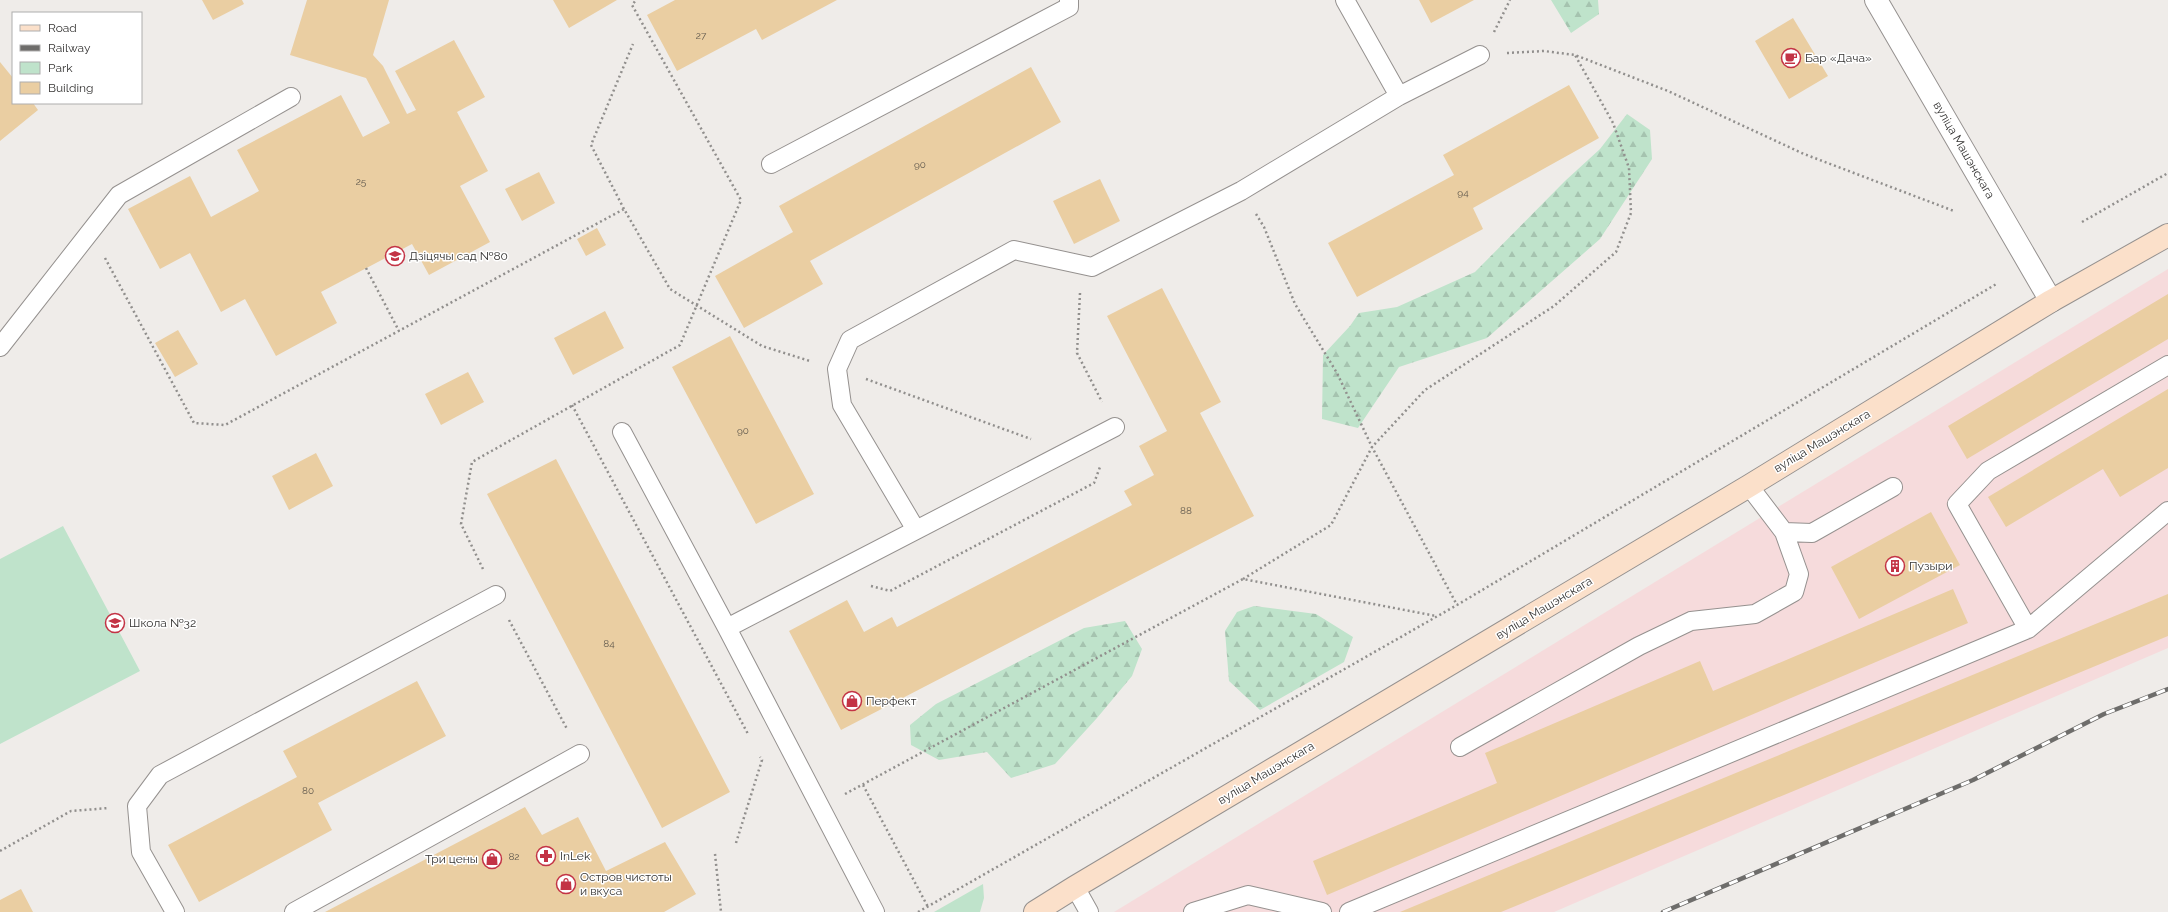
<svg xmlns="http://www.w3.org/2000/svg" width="2168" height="912" viewBox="0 0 2168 912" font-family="Raleway,sans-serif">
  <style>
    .industrial { fill: #f6dbdc }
    .green { fill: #bfe3cb }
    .forest { fill: url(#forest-firs) }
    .building { fill: #eacea2 }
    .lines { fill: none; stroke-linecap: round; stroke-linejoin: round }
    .lane-casing { stroke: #95918f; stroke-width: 20 }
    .street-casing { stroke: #95918f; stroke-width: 24 }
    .secondary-casing { stroke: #95918f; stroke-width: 24 }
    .path { stroke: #918f8d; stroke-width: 2.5; stroke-dasharray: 2 3; stroke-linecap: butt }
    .lane { stroke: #fff; stroke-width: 18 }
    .street { stroke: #fff; stroke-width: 22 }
    .secondary { stroke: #fbe0ca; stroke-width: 22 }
    .rail-casing { stroke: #6e6d6b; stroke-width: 4.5 }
    .rail { stroke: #fff; stroke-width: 3; stroke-dasharray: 9; stroke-linecap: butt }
    .labels { text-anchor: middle; stroke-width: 3; stroke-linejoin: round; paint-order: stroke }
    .number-label { font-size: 10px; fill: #625a4e }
    .poi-label { font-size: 12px; fill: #343332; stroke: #fff; text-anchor: start }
    .street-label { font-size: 12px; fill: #343332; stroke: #fff }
  </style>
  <defs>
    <pattern id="forest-firs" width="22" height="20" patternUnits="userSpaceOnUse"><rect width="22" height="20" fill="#bfe3cb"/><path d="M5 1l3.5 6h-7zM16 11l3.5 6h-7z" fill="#a5c3af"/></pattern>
  </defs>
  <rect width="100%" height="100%" fill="#efece9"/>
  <path class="industrial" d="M2168 269V648L1554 912H1114Z"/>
  <path class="green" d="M63 526 140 671 0 744V559Z
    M983 884 984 898 980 912H934Z"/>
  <path class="forest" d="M1551 0H1598L1599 14 1571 33Z
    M1627 114 1650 130 1652 159 1600 239 1487 338 1399 367 1358 428 1322 419 1323 355 1350 326 1359 313 1397 307 1475 272 1565 181 1600 149Z
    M1254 606 1316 614 1353 637 1344 662 1260 710 1229 681 1225 631 1237 612Z
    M1125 621 1142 649 1132 676 1097 718 1055 764 1011 778 987 752 939 760 911 745 910 725 936 704 1084 628Z"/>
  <path class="building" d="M202 0H242L244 4 213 20Z
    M307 0H389L373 55 383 66 407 114 416 110 395 71 454 40 485 97 457 112 488 171 460 186 490 242 429 275 412 244 321 292 337 323 276 356 245 299 221 312 190 253 160 269 128 209 190 176 211 217 259 191 237 150 341 95 363 137 390 123 366 78 290 55Z
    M553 0H617L569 28Z
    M675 0H837L762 40 756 29 677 71 647 15Z
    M1419 0H1474L1431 23Z
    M1793 18 1828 76 1789 99 1755 41Z
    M0 62 13 78V103H33L38 110 0 141Z
    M1031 67 1061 122 810 261 823 284 744 328 715 276 793 232 779 206Z
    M1569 85 1599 138 1473 208 1483 229 1357 297 1328 243 1454 175 1443 155Z
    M539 172 555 203 522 221 505 189Z
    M1100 179 1120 221 1074 244 1053 201Z
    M597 228 606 245 586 256 577 239Z
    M1162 288 1221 402 1200 413 1254 516 841 730 789 631 847 600 864 632 892 617 897 627 1132 505 1124 491 1154 475 1139 446 1167 431 1107 316Z
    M2168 294V339L1967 459 1948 426Z
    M605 311 624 348 573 375 554 338Z
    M178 330 198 364 175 377 155 343Z
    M730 336 814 494 756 524 672 367Z
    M468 372 484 402 441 425 425 394Z
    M2168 389V468L2120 497 2103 469 2006 527 1988 497Z
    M316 453 333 486 289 510 272 476Z
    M556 459 730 792 662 828 487 494Z
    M1931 512 1960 565 1859 619 1831 567Z
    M1953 589 1968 623 1327 895 1313 861 1497 783 1485 753 1700 661 1713 691Z
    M2168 594V636L1501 912H1400Z
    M417 681 446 736 318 803 332 830 199 902 168 845 297 777 283 751Z
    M525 807 542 835 578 817 606 871 665 842 696 894 664 912H325Z
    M21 889 33 912H0V900Z"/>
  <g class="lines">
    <g class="lane-casing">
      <path id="lane" d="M1399 96 1480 55
        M771 164 1069 7V0
        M0 347 119 195 291 97
        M622 432 727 628 875 912
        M1749 486 1784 532 1812 533 1893 487
        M916 530 842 405 837 369 850 340 1014 250 1092 267 1241 191 1399 96 1345 0
        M727 628 1115 427
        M2028 629 1957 504 1988 471 2168 365
        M1460 747 1639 646 1691 621 1755 614 1794 592 1799 574 1784 532
        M1075 887 1089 912
        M175 912 141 852 137 806 160 775 496 595
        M294 912 580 754
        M1193 912 1248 895 1322 912
        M1349 912 2028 629 2168 511"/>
    </g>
    <g class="street-casing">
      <path id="street" d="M1876 0 2051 301"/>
    </g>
    <g class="secondary-casing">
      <path id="secondary" d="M1035 912 1075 887 1749 486 2051 301 2168 235"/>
    </g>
    <path class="path" d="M1494 32 1510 0
      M1507 53 1544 51 1575 55 1668 91 1804 154 1954 211
      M624 209 591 145 633 44
      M1256 214 1264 227 1295 304 1337 373 1372 447 1457 605
      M2082 222 2168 173
      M105 258 194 423 225 425 624 209 670 289 762 346 810 361
      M366 268 399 331
      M1080 293 1077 353 1102 402
      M866 379 1031 439
      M572 405 748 734
      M483 569 461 524 472 462 680 345 741 200 632 5 636 0
      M1243 579 1331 525 1372 447 1425 390 1554 306 1616 252 1631 213 1629 168 1613 123 1575 55
      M871 586 890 591 1094 483 1100 467
      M509 620 567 729
      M863 785 928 907
      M845 794 1243 579 1436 616
      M736 843 762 760 760 757
      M0 851 71 811 109 808
      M715 854 721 912
      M918 912 1457 605 1998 283"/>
    <use href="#lane" class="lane"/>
    <use href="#street" class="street"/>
    <use href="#secondary" class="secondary"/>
    <g class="rail-casing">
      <path id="rail" d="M1663 912 1973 780 2104 714 2168 689"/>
    </g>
    <use href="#rail" class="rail"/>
  </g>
  <defs>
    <g id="cafe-ring" transform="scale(1)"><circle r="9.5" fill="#fff" stroke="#c33345" stroke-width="1.5"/><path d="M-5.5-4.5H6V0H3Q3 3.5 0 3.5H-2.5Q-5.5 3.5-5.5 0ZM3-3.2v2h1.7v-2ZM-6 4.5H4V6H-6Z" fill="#c33345"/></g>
    <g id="school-ring" transform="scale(1)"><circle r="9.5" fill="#fff" stroke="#c33345" stroke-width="1.5"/><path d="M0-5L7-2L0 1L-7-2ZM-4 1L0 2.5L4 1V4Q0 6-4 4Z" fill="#c33345"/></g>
    <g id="building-ring" transform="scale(1)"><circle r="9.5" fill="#fff" stroke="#c33345" stroke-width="1.5"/><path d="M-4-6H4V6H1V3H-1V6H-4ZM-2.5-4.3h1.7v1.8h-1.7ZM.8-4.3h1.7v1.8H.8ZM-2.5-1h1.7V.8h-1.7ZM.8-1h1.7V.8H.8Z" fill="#c33345"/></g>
    <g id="shop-ring" transform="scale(1)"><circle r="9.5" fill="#fff" stroke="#c33345" stroke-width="1.5"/><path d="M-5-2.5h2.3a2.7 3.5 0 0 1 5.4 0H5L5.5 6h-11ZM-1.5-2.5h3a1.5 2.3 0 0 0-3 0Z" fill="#c33345"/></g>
    <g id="pharmacy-ring" transform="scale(1)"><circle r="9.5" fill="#fff" stroke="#c33345" stroke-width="1.5"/><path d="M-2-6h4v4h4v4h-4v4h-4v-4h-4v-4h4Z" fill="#c33345"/></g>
  </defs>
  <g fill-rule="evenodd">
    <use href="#cafe-ring" x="1791" y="58"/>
    <use href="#school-ring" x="395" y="256"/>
    <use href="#building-ring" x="1895" y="566"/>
    <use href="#school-ring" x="115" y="623"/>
    <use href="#shop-ring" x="852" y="701"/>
    <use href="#pharmacy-ring" x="546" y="856"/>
    <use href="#shop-ring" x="492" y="859"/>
    <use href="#shop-ring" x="566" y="884"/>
  </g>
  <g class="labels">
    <g class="number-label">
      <text x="701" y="39">27</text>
      <text x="920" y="168">90</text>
      <text x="361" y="185">25</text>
      <text x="1463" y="196">94</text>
      <text x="743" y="434">90</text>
      <text x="1186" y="514">88</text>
      <text x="609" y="647">84</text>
      <text x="308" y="794">80</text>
      <text x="514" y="860">82</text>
    </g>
    <g class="poi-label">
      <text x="1805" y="62">Бар «Дача»</text>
      <text x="409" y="260">Дзіцячы сад №80</text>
      <text x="1909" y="570">Пузыри</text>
      <text x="129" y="627">Школа №32</text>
      <text x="866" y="705">Перфект</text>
      <text x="560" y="860">InLek</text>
      <text x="478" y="863" text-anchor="end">Три цены</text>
      <text x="580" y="881">Остров чистоты<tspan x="580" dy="14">и вкуса</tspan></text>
    </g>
    <g class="street-label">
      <text transform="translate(1964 150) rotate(60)" y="4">вуліца Машэнскага</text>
      <text transform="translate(1822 441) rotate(-31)" y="4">вуліца Машэнскага</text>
      <text transform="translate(1544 608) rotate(-31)" y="4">вуліца Машэнскага</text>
      <text transform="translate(1266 773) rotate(-31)" y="4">вуліца Машэнскага</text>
    </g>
  </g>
  <rect x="12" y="12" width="130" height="92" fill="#ffffff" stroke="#aeadad"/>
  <rect x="20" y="25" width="20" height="6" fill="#fbe0ca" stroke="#aeadad"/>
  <text x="48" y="32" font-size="12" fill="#343332">Road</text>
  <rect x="20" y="45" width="20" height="6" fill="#6e6d6b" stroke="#aeadad"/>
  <text x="48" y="52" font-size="12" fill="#343332">Railway</text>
  <rect x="20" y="62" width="20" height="12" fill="#bfe3cb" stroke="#aeadad"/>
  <text x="48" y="72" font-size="12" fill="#343332">Park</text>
  <rect x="20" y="82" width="20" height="12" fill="#eacea2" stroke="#aeadad"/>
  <text x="48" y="92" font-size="12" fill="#343332">Building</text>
</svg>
